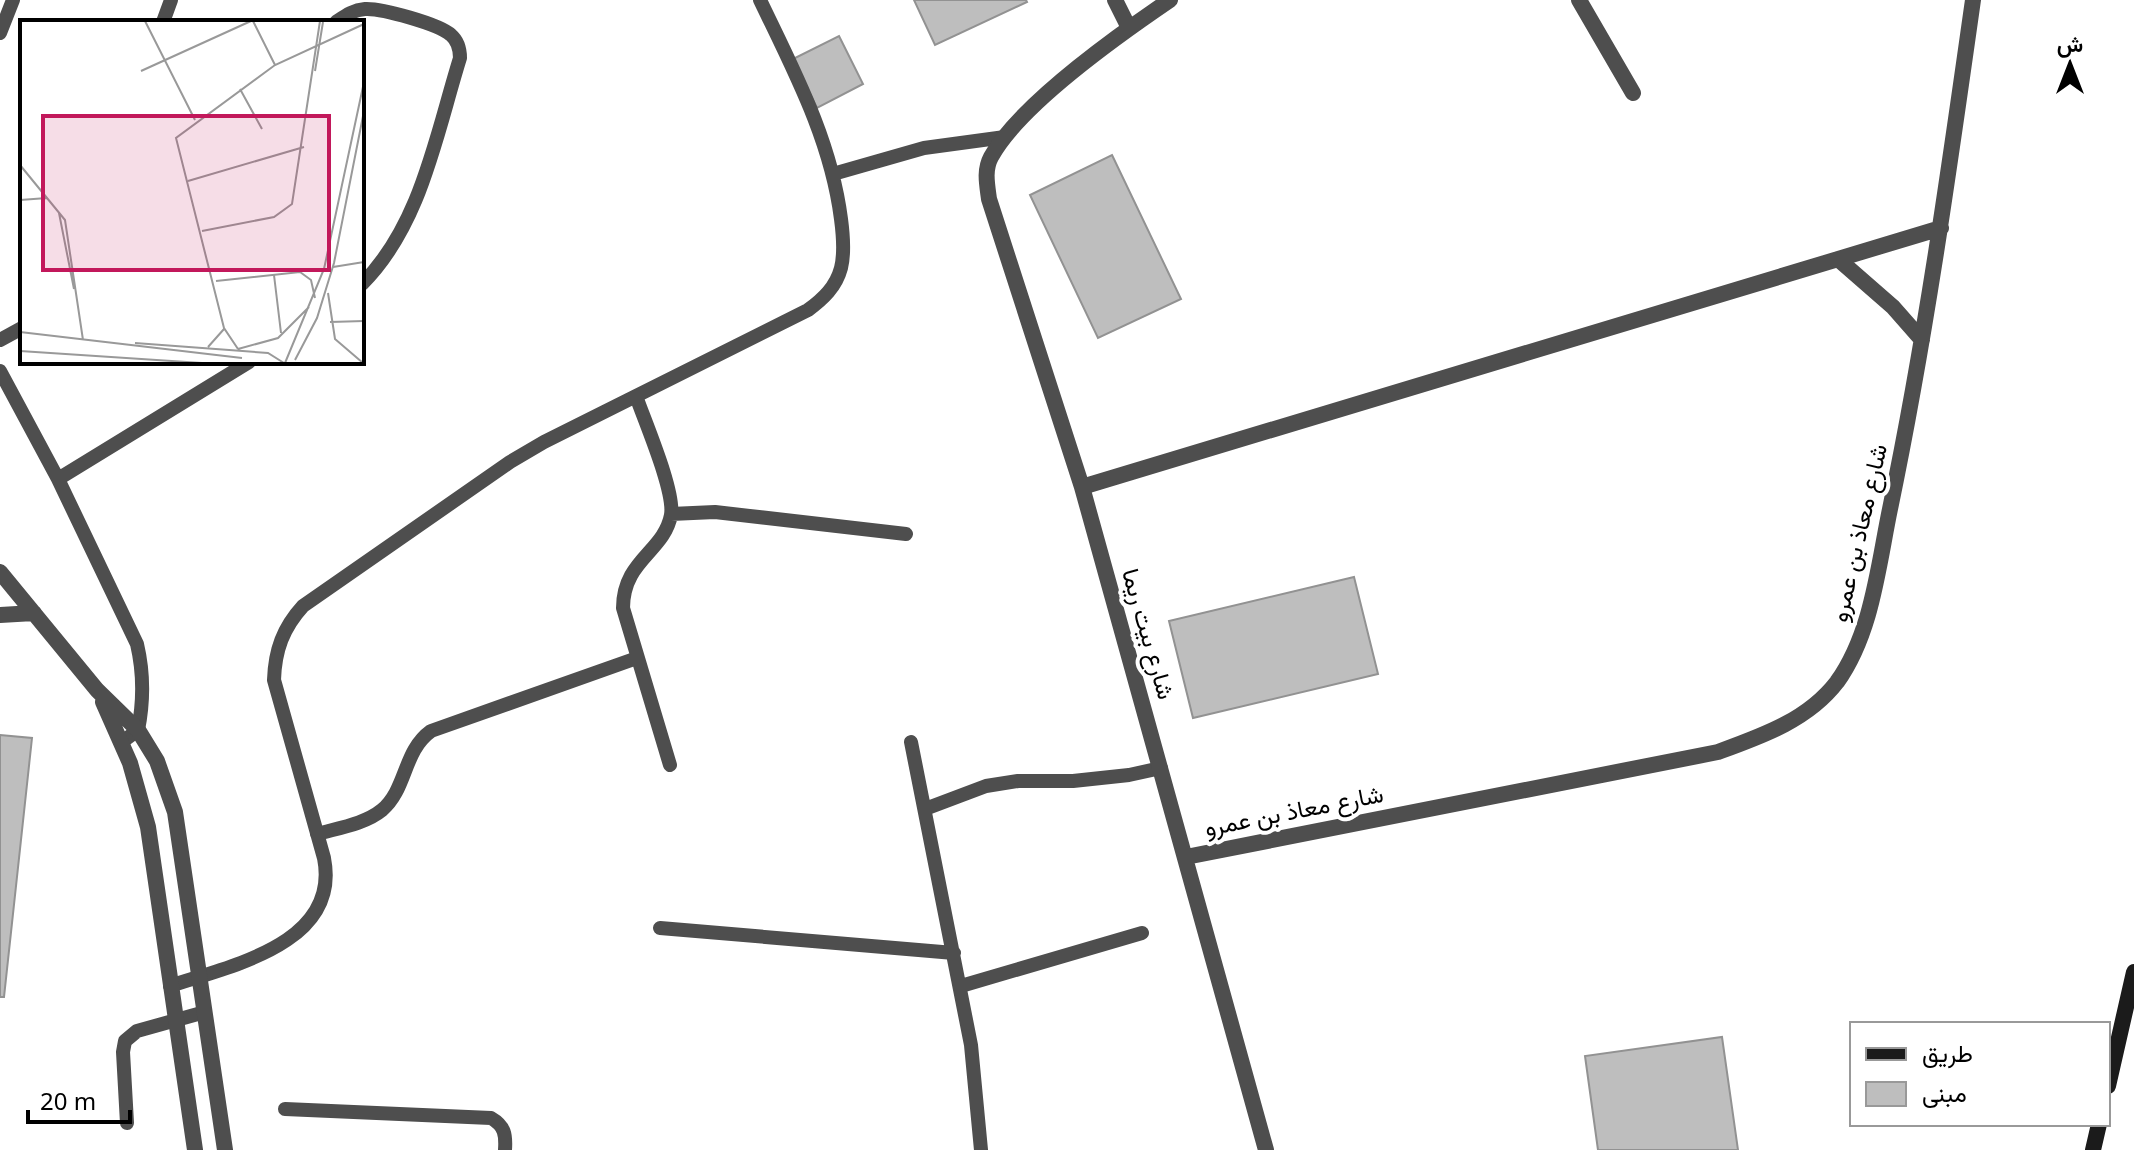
<svg xmlns="http://www.w3.org/2000/svg" width="2134" height="1150" viewBox="0 0 2134 1150" font-family="'Noto Sans',Vazirmatn,sans-serif">
  <style>
    .building { fill: #bebebe; stroke: #929292; stroke-width: 2 }
    .lines { fill: none; stroke-linecap: round; stroke-linejoin: round }
    .service { stroke: #4e4e4e; stroke-width: 14 }
    .minor { stroke: #4e4e4e; stroke-width: 16 }
    .secondary { stroke: #1b1b1b; stroke-width: 16 }
    .labels { text-anchor: middle; stroke-width: 8; stroke-linejoin: round; paint-order: stroke }
    .street-label { font-size: 24px; fill: #000; stroke: #fff }
    .inset-road { fill: none; stroke: #999; stroke-width: 2 }
    .view { fill: #c2185b; fill-opacity: 0.15; stroke: #c2185b; stroke-width: 4 }
    .inset-edge { fill: none; stroke: #000; stroke-width: 4 }
  </style>
  <rect width="100%" height="100%" fill="#fff"/>
  <path class="building" d="M914 0H1026L1027 2 935 45Z
    M839 36 863 84 817 108 793 59Z
    M1112 155 1181 299 1098 338 1030 195Z
    M1354 577 1378 674 1193 718 1169 621Z
    M0 735 32 738 4 997H0Z
    M1722 1037 1738 1150H1598L1585 1056Z"/>
  <g class="lines">
    <path class="service" d="M163 22 171 0
      M336 22C345 16 353 10 365 9 381 8 439 24 451 35 458 41 460 49 460 58 436 135 421 225 362 284
      M0 33 13 0
      M833 174 924 148 1005 137
      M0 340 22 328
      M0 371 58 479 137 644C144 674 144 700 138 730L122 742
      M636 396C645 422 675 491 671 515 664 552 623 560 623 608L670 765
      M58 479 249 362
      M671 514 715 512 906 534
      M911 742 971 1045 981 1150
      M925 809 986 786 1018 781H1073L1129 775 1161 768
      M317 834C338 828 365 824 382 810 407 789 403 751 431 731L637 658
      M660 928 954 953
      M170 986C230 966 341 944 324 858L274 680C275 650 283 628 303 606L510 462 544 442 808 310C823 299 836 287 841 268 845 252 843 234 841 219 831 140 794 71 760 0
      M961 986 1142 933
      M285 1109 491 1118C505 1126 506 1135 505 1150
      M127 1123 123 1052 125 1041 137 1031 205 1012"/>
    <path class="minor" d="M1115 0 1129 28
      M1170 0C1120 34 1020 104 991 157 984 170 987 184 989 199L1082 487 1266 1150
      M1579 0 1633 93
      M1838 259 1893 307 1922 340
      M1082 487 1941 228
      M0 572 97 690 138 730 157 761 175 812 225 1150
      M0 615 34 613
      M103 702 130 763 148 827 195 1150
      M1186 857 1718 752C1762 736 1808 720 1837 682 1872 633 1878 567 1890 509 1925 341 1949 170 1973 0"/>
    <path class="secondary" d="M2108 1086 2134 972
      M2093 1150 2099 1124"/>
  </g>
  <g class="labels">
    <g class="street-label">
      <text transform="translate(1859 533) rotate(-77)" y="8">شارع معاذ بن عمرو</text>
      <text transform="translate(1148 634) rotate(74)" y="8">شارع بيت ريما</text>
      <text transform="translate(1294 811) rotate(-11)" y="8">شارع معاذ بن عمرو</text>
    </g>
  </g>
  <g transform="translate(20 20)">
    <rect width="344" height="344" fill="#fff"/>
    <path class="inset-road" d="M125 1 175 100M233 1 255 45M121 51 231 1M295 51 303 2M220 69 242 109M0 145 45 200 63 320M168 161 284 127M0 180 27 178M39 193 54 269M182 211 254 197 272 184 300 1M313 247 344 242M254 255 261 313M196 261 280 252 291 260 295 278M308 273 315 319 343 343M310 302 344 301M0 312 222 338M115 323 248 333 264 343M188 327 204 309M218 329 204 308 156 118 255 45 344 4M218 329 258 318 289 287M0 331 182 343M275 340 297 298 314 243 344 91M265 343 304 249 344 62M278 343H322"/>
    <path class="view" d="M23 96H309V250H23Z"/>
    <rect width="344" height="344" class="inset-edge"/>
  </g>
  <rect x="1850" y="1022" width="260" height="104" fill="#ffffff" stroke="#999999" stroke-width="2"/>
  <rect x="1866" y="1048" width="40" height="12" fill="#1b1b1b" stroke="#999999" stroke-width="2"/>
  <text x="1922" y="1062" font-size="24" fill="#000000">طريق</text>
  <rect x="1866" y="1082" width="40" height="24" fill="#bebebe" stroke="#999999" stroke-width="2"/>
  <text x="1922" y="1102" font-size="24" fill="#000000">مبنى</text>
  <g transform="translate(2070 64)" stroke="#ffffff" stroke-width="6" paint-order="stroke">
  <path d="M0-6L14 30L0 20L-14 30Z" fill="#000000"/>
  <text y="-12" font-size="22" font-weight="bold" text-anchor="middle" fill="#000000">ش</text>
  </g>
  <path d="M28 1110v12h102v-12" fill="none" stroke="#000000" stroke-width="4"/>
  <text x="40" y="1110" font-size="24" fill="#000000" stroke="#ffffff" stroke-width="6" paint-order="stroke">20 m</text>
</svg>
